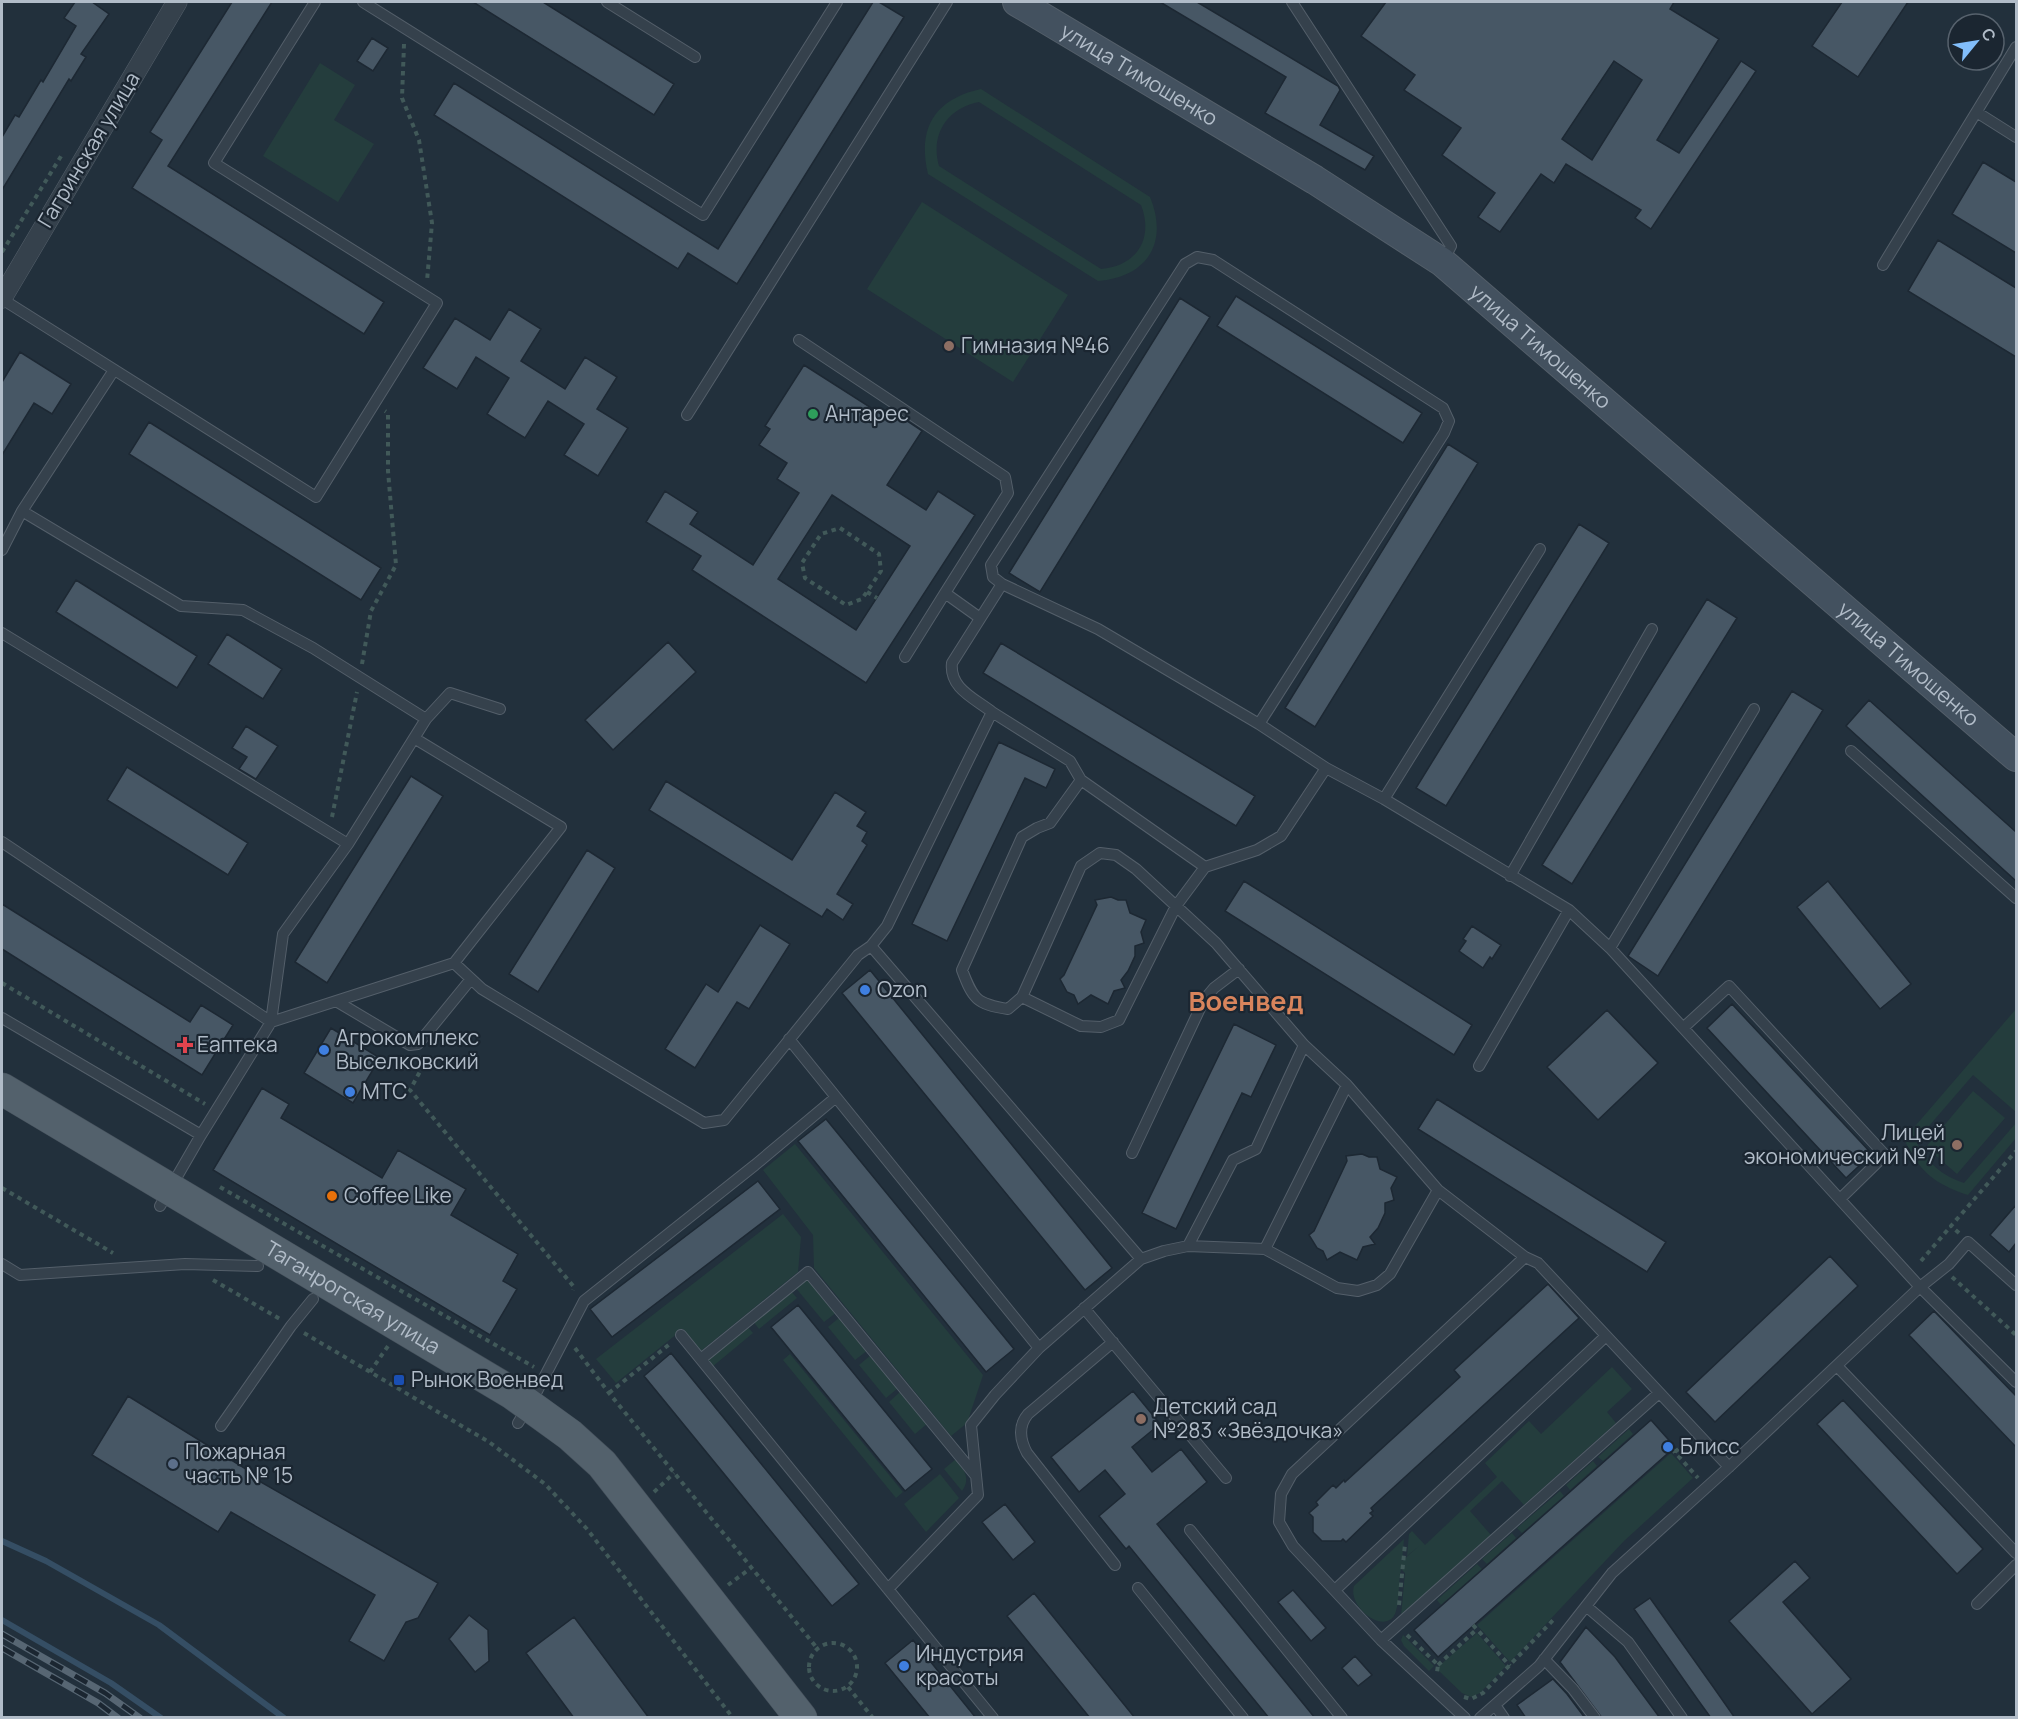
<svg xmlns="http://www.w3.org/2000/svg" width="2018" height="1719" viewBox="0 0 2018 1719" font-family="Manrope,sans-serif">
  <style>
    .green { fill: #243d3d; fill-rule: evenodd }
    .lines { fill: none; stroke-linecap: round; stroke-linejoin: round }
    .stream { stroke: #354e64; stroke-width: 6 }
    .building { fill: #475765; stroke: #1d2833; stroke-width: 1.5; fill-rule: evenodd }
    .lane-casing { stroke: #545f6a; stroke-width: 12 }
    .street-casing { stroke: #545f6a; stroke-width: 21 }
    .secondary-casing { stroke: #545f6a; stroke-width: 30 }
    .primary-casing { stroke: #424d58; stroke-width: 33 }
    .path { stroke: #415959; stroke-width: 4; stroke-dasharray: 4.5 4.5; stroke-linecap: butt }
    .lane { stroke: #35414c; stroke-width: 10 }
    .street { stroke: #35414c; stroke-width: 20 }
    .secondary { stroke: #43515f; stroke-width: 28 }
    .primary { stroke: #53616c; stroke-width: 32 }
    .rail-casing { stroke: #576673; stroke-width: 7 }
    .rail { stroke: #1b2631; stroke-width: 4.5; stroke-dasharray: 14; stroke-linecap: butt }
    .education-dot { fill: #8d6e63; stroke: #1b2631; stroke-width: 2 }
    .leisure-dot { fill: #2e9e5b; stroke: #1b2631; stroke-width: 2 }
    .shop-dot { fill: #3f7fe0; stroke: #1b2631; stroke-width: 2 }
    .health-dot { fill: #e0444e; stroke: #1b2631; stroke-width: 2 }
    .food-dot { fill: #e8710a; stroke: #1b2631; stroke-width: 2 }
    .transit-dot { fill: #1a4fb4; stroke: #1b2631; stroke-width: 2 }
    .service-dot { fill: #5c6f8a; stroke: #1b2631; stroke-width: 2 }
    .labels { text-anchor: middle; stroke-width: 4.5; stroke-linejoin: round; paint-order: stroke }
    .street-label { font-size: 21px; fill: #b1bcc8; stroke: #1b2631 }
    .poi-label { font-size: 21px; fill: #b1bcc8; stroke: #1b2631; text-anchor: start }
    .district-label { font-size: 27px; font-weight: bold; fill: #d8845c; stroke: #1b2631 }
  </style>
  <rect width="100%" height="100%" fill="#22303c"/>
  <path class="green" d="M320 63 355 85 334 120 374 144 338 202 263 156Z
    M981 89 1150 197C1169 243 1147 277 1098 281L928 174C917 128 935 99 981 89ZM979 102 1141 205C1154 238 1137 266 1101 269L939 166C930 135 947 108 979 102Z
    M922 202 1068 295 1013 382 867 289Z
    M2016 1009V1112L1973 1075 1916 1141C1926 1162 1942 1176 1964 1183L2016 1123V1138L1968 1195C1934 1184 1919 1171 1904 1139Z
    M1973 1091 2005 1118 1957 1174 1926 1147Z
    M795 1144 983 1375 967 1423 951 1436 814 1268 813 1235 763 1170Z
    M783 1214 801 1237 798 1272 701 1351 683 1329 616 1383 596 1359Z
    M802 1281H809L837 1312 824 1322 795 1287Z
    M789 1289 797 1298 759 1329 752 1320Z
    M840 1317 868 1350 855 1360 828 1327Z
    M746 1325 753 1333 712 1367 705 1358Z
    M790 1354 903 1492 896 1498 783 1360Z
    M871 1355 898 1388 886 1398 859 1365Z
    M1612 1367 1632 1389 1607 1412 1616 1423 1524 1505 1502 1481 1470 1511 1491 1535 1401 1616 1405 1573 1401 1569C1398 1582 1400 1598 1396 1611 1388 1638 1347 1608 1354 1586L1404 1539 1402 1561 1419 1546 1407 1556 1409 1534 1412 1531 1425 1545 1497 1477 1485 1463 1529 1421 1541 1434Z
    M901 1391 928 1423 915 1434 889 1402Z
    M1629 1429 1633 1434 1603 1461 1598 1457Z
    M1671 1453 1693 1478 1624 1541 1510 1662 1477 1625Z
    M956 1459C964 1469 971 1479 962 1491L944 1469Z
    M1593 1461 1597 1466 1570 1490 1566 1485Z
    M940 1474 959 1498 926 1532 904 1504Z
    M1560 1491 1564 1496 1522 1533 1517 1528Z
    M1512 1533 1516 1538 1487 1564 1482 1559Z
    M1477 1564 1482 1569 1441 1605 1437 1600Z
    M1477 1633 1506 1666 1480 1693 1471 1697 1462 1693 1439 1671V1666Z
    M1403 1635 1434 1666 1429 1671 1404 1646 1401 1640Z"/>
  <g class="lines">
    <path class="stream" d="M2 1541 46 1561 159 1625 284 1718
      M2 1620 111 1683 161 1718"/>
  </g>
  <path class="building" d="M75 2H92L109 14 81 54 86 57 71 81 69 79 2 190V137L15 115 19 117 41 80 43 82 76 26 64 18Z
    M232 2H272L168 166 384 302 364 334 132 188 162 140 150 132Z
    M473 2H543L674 84 654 115Z
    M873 2H879L904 17 737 284 688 253 678 269 434 115 454 83 718 249Z
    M1160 2H1197L1338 86 1340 90 1320 125 1374 156 1365 170 1265 113 1286 77Z
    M1386 2H1674L1670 9 1719 39 1657 140 1679 153 1741 61 1756 71 1651 229 1635 218 1641 210 1566 164 1554 183 1541 174 1500 232 1478 217 1495 193 1442 155 1461 128 1404 90 1415 75 1361 36ZM1614 61 1642 80 1592 160 1562 139Z
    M1842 2H1908L1858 77 1812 46Z
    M372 38 388 48 373 71 357 61Z
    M1983 162 2016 182V253L1952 214Z
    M1938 240 2016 288V357L1908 291Z
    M1236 296 1422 413 1403 443 1217 326Z
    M1180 298 1210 317 1040 592 1009 573Z
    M509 309 541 329 521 361 565 389 585 357 617 377 597 409 628 428 598 476 564 455 584 424 548 401 525 438 487 414 509 378 476 357 457 389 423 368 455 318 490 340Z
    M20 352 71 384 52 414 34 403 2 455V382Z
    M804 365 890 420 895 413 922 431 887 485 926 510 938 491 975 515 866 683 692 570 701 556 646 522 665 491 698 512 690 524 753 565 799 493 777 479 787 463 759 445 770 429 765 426ZM832 495 910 546 856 630 778 579Z
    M149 422 381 568 361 600 129 454Z
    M1448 444 1478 463 1315 727 1285 708Z
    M1579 524 1609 543 1446 806 1416 788Z
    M76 580 197 656 177 688 56 612Z
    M1707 599 1737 618 1572 884 1542 865Z
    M227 634 282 669 263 699 208 664Z
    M668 642 696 672 613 750 585 720Z
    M1001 643 1255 796 1236 826 983 673Z
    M1792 691 1823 710 1658 976 1628 956Z
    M1869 700 2016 832V881L1846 726Z
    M246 726 278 746 256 779 239 769 247 757 232 748Z
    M999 742 1055 769 1046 788 1025 778 947 941 912 924Z
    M127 767 248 843 228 875 107 800Z
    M411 776 443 796 327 983 295 962Z
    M666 781 792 860 835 792 866 812 857 826 867 832 862 841 867 845 837 894 853 904 843 920 827 909 822 917 649 810Z
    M587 850 615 868 538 992 509 974Z
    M1244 881 1472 1025 1454 1055 1225 911Z
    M1828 881 1911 984 1880 1009 1797 907Z
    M1111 897 1118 900H1126L1130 913 1146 920 1141 932 1144 943 1135 946V956L1128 971 1121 980 1125 988 1114 991 1108 1004 1091 995 1078 1004 1074 995 1067 992 1060 979 1064 975 1097 905 1095 900Z
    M2 904 190 1022 201 1005 233 1025 202 1075 2 949Z
    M760 925 790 944 749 1009 737 1002 695 1068 665 1049 706 984 718 992Z
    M1472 926 1501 945 1492 959 1490 957 1483 968 1459 951 1466 941 1463 939Z
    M870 970 1112 1268 1085 1290 842 993Z
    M1732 1004 1872 1154 1846 1178 1707 1028Z
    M1607 1010 1658 1063 1598 1120 1547 1067Z
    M1234 1024 1276 1045 1251 1097 1242 1093 1176 1229 1142 1213Z
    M331 1028 380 1058 353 1103 304 1073Z
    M262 1088 289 1104 281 1118 382 1178 398 1150 466 1189 451 1215 518 1254 503 1281 517 1289 490 1335 213 1170Z
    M1437 1099 1666 1242 1647 1272 1418 1129Z
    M826 1119 1014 1349 986 1372 798 1141Z
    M1362 1154 1369 1157H1377L1380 1169 1397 1177 1391 1188 1394 1200 1385 1203V1213L1378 1228 1370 1237 1375 1244 1363 1247 1357 1260 1340 1252 1327 1260 1323 1251 1317 1248 1309 1235 1314 1231 1347 1161 1346 1156Z
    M758 1181 780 1209 612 1337 590 1309Z
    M2016 1205V1243L2009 1252 1990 1235Z
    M1830 1256 1858 1286 1715 1422 1686 1392Z
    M1548 1284 1579 1318 1371 1508 1373 1511 1370 1513 1373 1516 1346 1542 1343 1539 1341 1541H1322L1313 1532V1517L1309 1513 1318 1505 1316 1502 1333 1485 1336 1488 1344 1480 1345 1482 1460 1377 1454 1370Z
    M798 1305 932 1469 905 1491 771 1327Z
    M1934 1311 2016 1396V1447L1909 1335Z
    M671 1353 859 1584 832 1606 644 1376Z
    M1133 1391 1160 1424 1132 1447 1152 1472 1181 1449 1207 1482 1157 1524 1315 1718H1269L1129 1546 1126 1549 1099 1516 1125 1494 1105 1470 1079 1492 1051 1457Z
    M128 1396 254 1474 252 1477 438 1583 418 1618 406 1622 384 1661 349 1641 375 1595 231 1512 218 1532 92 1455Z
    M1843 1400 1983 1549 1957 1574 1817 1424Z
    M1651 1420 1675 1447 1438 1657 1414 1630Z
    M1005 1504 1035 1542 1013 1560 982 1522Z
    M1795 1561 1810 1578 1783 1602 1851 1679 1812 1714 1729 1621Z
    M1293 1590 1326 1628 1311 1641 1278 1602Z
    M1034 1593 1135 1718H1090L1007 1616Z
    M1650 1598 1714 1688 1735 1718H1711L1698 1700 1634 1609Z
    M469 1615 488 1630 489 1661 475 1672 449 1639Z
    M574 1617 649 1718H574L526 1653Z
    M1586 1627 1615 1657 1660 1718H1602L1560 1662Z
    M913 1640 976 1718H930L885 1663Z
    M1355 1656 1372 1675 1358 1686 1342 1668Z
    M1553 1679 1567 1694 1585 1718H1526L1517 1705Z"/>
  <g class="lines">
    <g class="lane-casing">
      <path id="lane" d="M363 2 703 215 837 2
        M607 2 695 57
        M1292 2 1451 246 1443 261
        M1978 113 2016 137
        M1883 265 2016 47
        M2 299 316 497 437 303 214 163 315 2
        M799 340 1005 477 1008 493 945 593
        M687 415 947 2
        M22 511 181 606 243 610 313 648 426 719 348 844
        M2 550 22 511 114 370
        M2 633 348 844 283 934 271 1022 2 842
        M905 657 945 593 980 618
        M992 712 1070 761 1081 780 1205 867
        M426 719 450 693 500 709
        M1259 724 1444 433 1449 421 1443 408 1213 260 1197 257 1185 264 991 565 993 577 1002 584 1098 629 1259 724 1326 768 1384 799 1569 910 1610 948 1920 1287 1729 1467 1612 1573 1539 1666 1480 1718
        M414 738 561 827 454 963
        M1851 751 2016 898
        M1081 780 1050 823 1037 828 1022 837 962 970C973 999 976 1004 1008 1009L1022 997 1081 866 1100 853 1116 855 1136 869 1216 943 1304 1045 1347 1085 1438 1190 1525 1257
        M1384 799 1540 549
        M1510 876 1652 629
        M871 946 1141 1259 1039 1348 995 1395 971 1425 978 1495 888 1589
        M1610 948 1754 709
        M1022 997 1081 1026 1101 1027 1119 1020 1176 906 1205 867 1257 850 1281 836 1326 768
        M336 1001 410 1045 418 1044 471 979
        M2 1018 201 1135
        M1683 1028 1729 986 1885 1155 1840 1199
        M789 1039 1039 1348
        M1479 1066 1569 910
        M1132 1153 1204 1000 1214 988 1239 969
        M160 1206 201 1135 271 1022 454 963 482 989 704 1123 724 1120 858 955 871 946 887 926 992 712C974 698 949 688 952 663L1002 584
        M1188 1246 1233 1160 1256 1149 1304 1045
        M1265 1249 1347 1085
        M1141 1259 1164 1251 1188 1246 1265 1249 1337 1288 1358 1291 1377 1285 1390 1274 1438 1190
        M2 1264 20 1275 185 1264 258 1266
        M2016 1285 1968 1242 1949 1264 1920 1287 2016 1382
        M1084 1308 1226 1478
        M681 1335 993 1718
        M1113 1342 1028 1414C1018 1426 1020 1440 1027 1453L1115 1565
        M701 1359 808 1272 976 1476
        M1837 1366 2016 1553
        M518 1423 535 1395 584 1301 755 1165 835 1098
        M221 1426 291 1326 313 1299
        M1190 1530 1342 1718
        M1138 1588 1243 1718
        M1335 1590 1606 1336
        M1977 1604 2016 1565
        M1586 1606 1628 1642 1682 1718
        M1381 1640 1659 1393
        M1544 1659 1573 1689 1595 1718
        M1495 1705 1504 1718
        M1465 1718 1381 1640 1293 1546 1279 1522 1281 1494 1292 1474 1525 1257 1538 1263 1729 1467"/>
    </g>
    <g class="street-casing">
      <path id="street" d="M2 298 177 2"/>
    </g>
    <g class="secondary-casing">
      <g id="secondary">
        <path id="s1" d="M1017 2 1315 180 1442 262 2016 757"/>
      </g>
    </g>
    <g class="primary-casing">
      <g id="primary">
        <path id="s2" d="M2 1089 512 1393 570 1435 602 1464 801 1718"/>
      </g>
    </g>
    <path class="path" d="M404 44 402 98 419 140 432 223 427 281
      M2 252 63 153
      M840 528 879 554 881 571 862 599 846 605 805 578 802 563 821 534Z
      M867 592 877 598
      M362 664 371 611 396 565 388 471V413L385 411
      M332 817 357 692
      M2 983 205 1104
      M422 1056 424 1064 410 1090 574 1287 573 1290
      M220 1187 534 1367
      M2 1188 113 1253
      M1959 1233 1951 1226 2016 1151
      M1921 1261 1951 1226
      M1952 1277 2016 1335
      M213 1280 280 1319
      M304 1333 489 1442 545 1484 587 1529 733 1718
      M575 1348 609 1393 817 1648
      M370 1372 388 1346
      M609 1393 671 1343
      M1672 1449 1698 1478
      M1675 1452 1688 1441
      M654 1492 674 1473
      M728 1585 751 1568
      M1399 1605 1405 1544
      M1473 1625 1510 1666
      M1407 1635 1438 1665 1437 1672
      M809 1667a24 24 0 1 1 48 0a24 24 0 1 1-48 0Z
      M1438 1665 1477 1629
      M848 1687 873 1718
      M1464 1697 1471 1699 1483 1693 1555 1618"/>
    <use href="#lane" class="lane"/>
    <use href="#street" class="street"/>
    <use href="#secondary" class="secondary"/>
    <use href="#primary" class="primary"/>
    <g class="rail-casing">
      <path id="rail" d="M2 1634 105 1693 140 1718
        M2 1648 98 1703 118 1718"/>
    </g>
    <use href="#rail" class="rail"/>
  </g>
  <g class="education-dot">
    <circle cx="949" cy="346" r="6"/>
    <circle cx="1957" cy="1145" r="6"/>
    <circle cx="1141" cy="1419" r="6"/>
  </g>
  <circle class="leisure-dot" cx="813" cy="414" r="6"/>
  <g class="shop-dot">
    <circle cx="865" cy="990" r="6"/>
    <circle cx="324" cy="1050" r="6"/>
    <circle cx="350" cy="1092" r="6"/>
    <circle cx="1668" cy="1447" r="6"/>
    <circle cx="904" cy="1666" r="6"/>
  </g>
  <path class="health-dot" d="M182 1036h6v6h6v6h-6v6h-6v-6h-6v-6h6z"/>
  <circle class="food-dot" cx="332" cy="1196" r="6"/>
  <rect class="transit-dot" x="393" y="1374" width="12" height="12" rx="3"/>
  <circle class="service-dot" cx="173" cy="1464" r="6"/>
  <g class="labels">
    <g class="street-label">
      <text dy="7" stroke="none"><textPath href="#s1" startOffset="142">улица Тимошенко</textPath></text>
      <text transform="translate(89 150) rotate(-59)" y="7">Гагринская улица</text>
      <text dy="7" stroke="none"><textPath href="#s1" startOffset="628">улица Тимошенко</textPath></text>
      <text dy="7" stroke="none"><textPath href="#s1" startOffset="1114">улица Тимошенко</textPath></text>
      <text dy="7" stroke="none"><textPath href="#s2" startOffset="408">Таганрогская улица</textPath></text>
    </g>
    <g class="poi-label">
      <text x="961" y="353">Гимназия №46</text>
      <text x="825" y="421">Антарес</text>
      <text x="877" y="997">Ozon</text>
      <text x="336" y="1045">Агрокомплекс<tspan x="336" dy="24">Выселковский</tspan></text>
      <text x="197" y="1052">Еаптека</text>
      <text x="362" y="1099">МТС</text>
      <text x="1945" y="1140" text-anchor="end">Лицей<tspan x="1945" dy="24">экономический №71</tspan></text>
      <text x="344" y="1203">Coffee Like</text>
      <text x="411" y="1387">Рынок Военвед</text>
      <text x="1153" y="1414">Детский сад<tspan x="1153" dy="24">№283 «Звёздочка»</tspan></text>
      <text x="1680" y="1454">Блисс</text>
      <text x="185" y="1459">Пожарная<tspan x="185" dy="24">часть № 15</tspan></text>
      <text x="916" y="1661">Индустрия<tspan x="916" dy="24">красоты</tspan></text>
    </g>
    <g class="district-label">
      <text x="1246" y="1011">Военвед</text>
    </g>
  </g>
  <rect width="2018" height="1719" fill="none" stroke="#b1bcc8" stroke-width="6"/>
  <g transform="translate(1976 42) rotate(60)"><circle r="28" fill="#1b2631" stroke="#57626d" stroke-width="1.5"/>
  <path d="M0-4.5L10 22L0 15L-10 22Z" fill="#82befb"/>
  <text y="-9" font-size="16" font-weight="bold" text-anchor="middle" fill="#b1bcc8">С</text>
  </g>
</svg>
